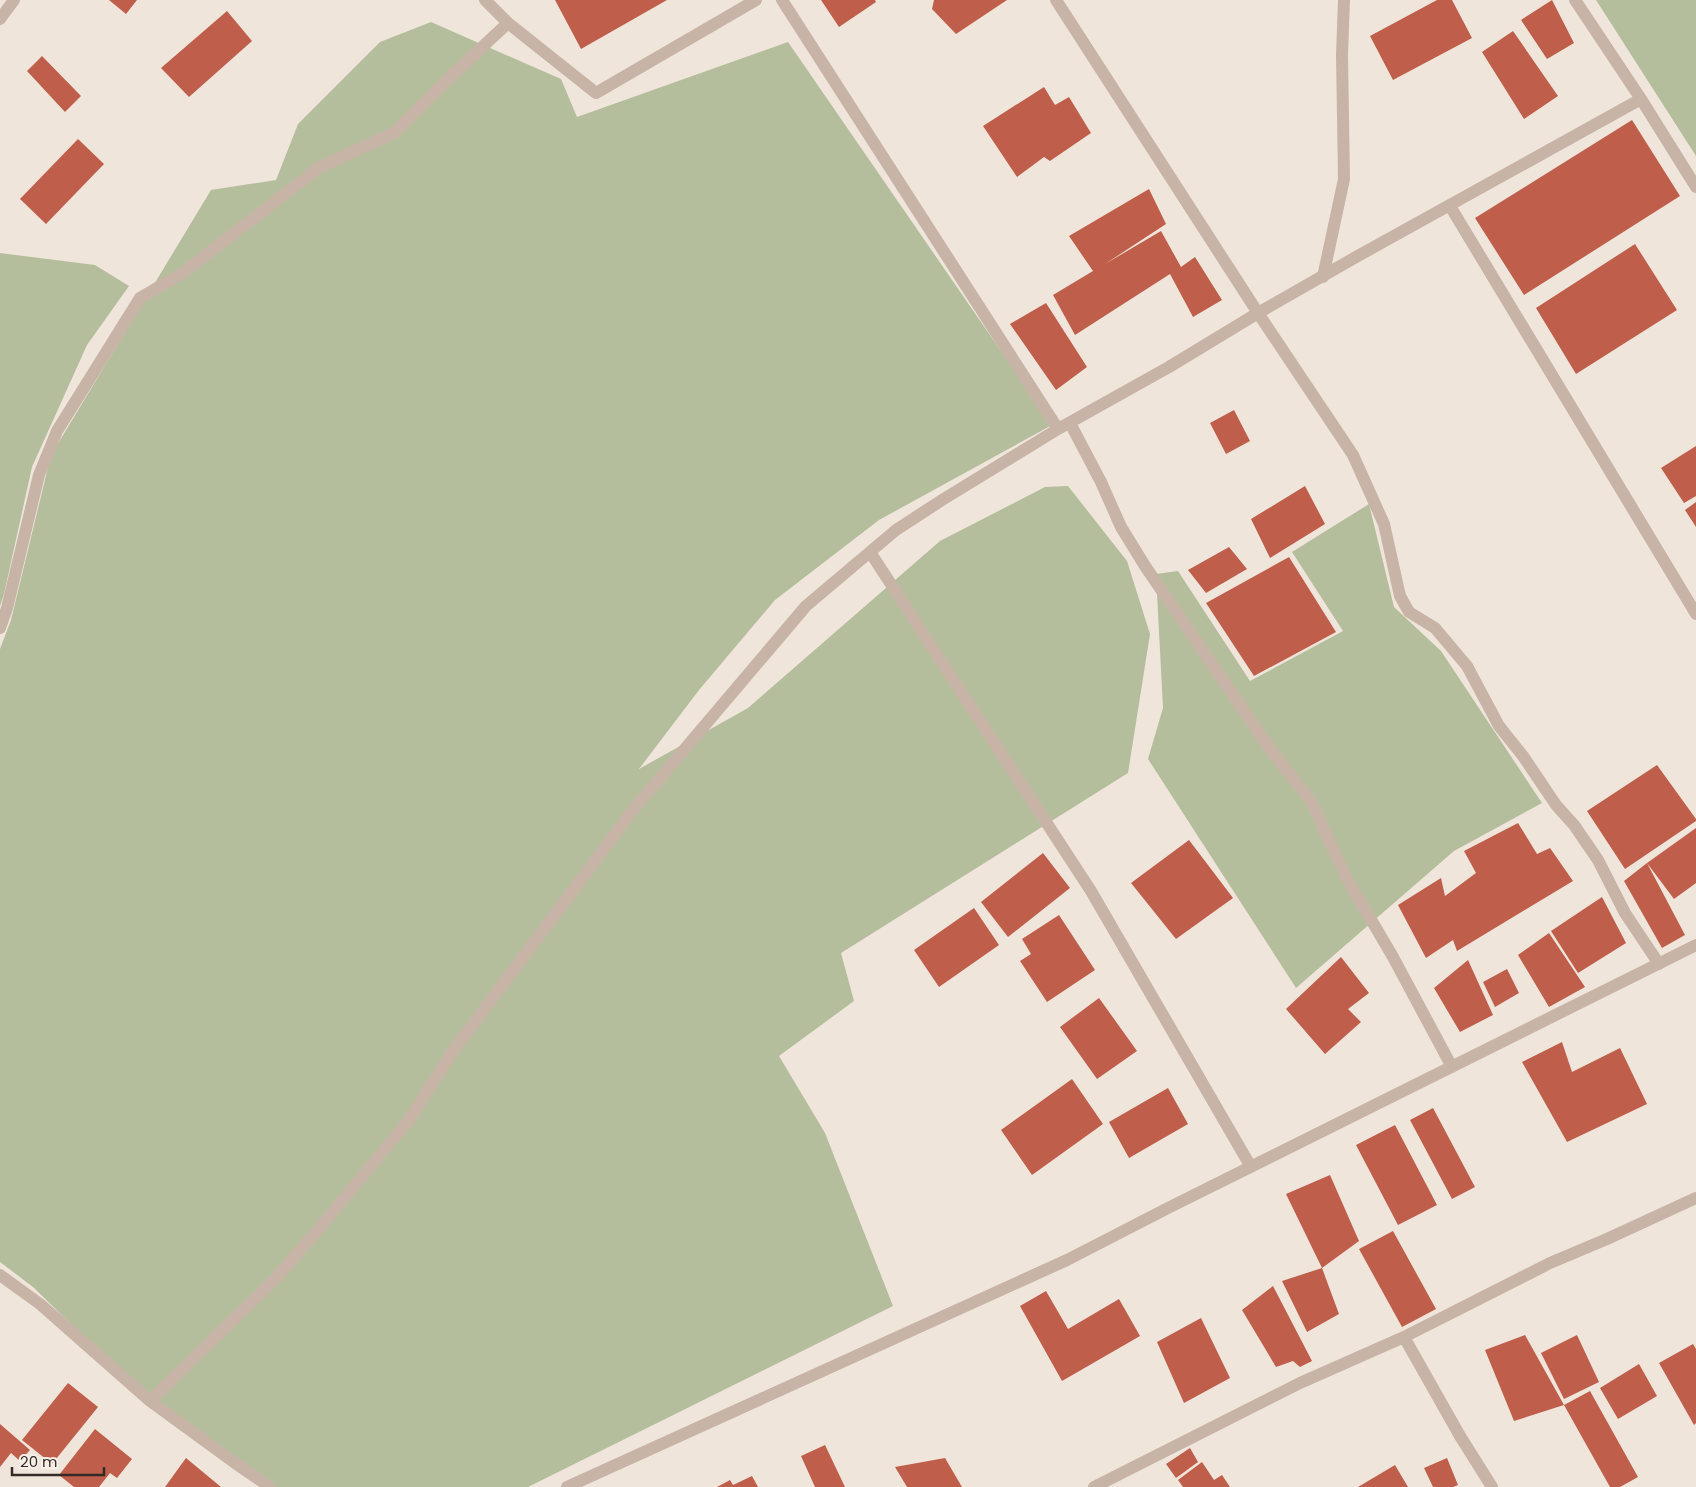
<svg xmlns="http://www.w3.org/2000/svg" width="1696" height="1487" viewBox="0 0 1696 1487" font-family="Poppins,sans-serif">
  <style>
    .green { fill: #b5be9c }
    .building { fill: #bf5e4a }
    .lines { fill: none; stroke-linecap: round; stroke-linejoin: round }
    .street { stroke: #c7b4a7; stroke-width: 12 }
  </style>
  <rect width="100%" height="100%" fill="#f0e5db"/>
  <path class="green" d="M1596 0H1696V156Z
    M431 22 561 79 577 117 788 42 1052 425 879 520 775 600 699 690 639 769 748 708 940 541 1045 487 1068 486 1127 561 1150 634 1128 773 841 953 854 1001 779 1056 825 1133 893 1306 528 1487H275L149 1400 33 1287 0 1262V649L11 620 51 455 211 190 276 180 298 124 380 42Z
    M0 253 95 265 129 286 87 345 32 467 4 594 0 606Z
    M1369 504 1394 607 1441 651 1542 803 1454 851 1296 988 1148 759 1163 708 1156 574 1178 571 1250 681 1343 631 1292 552Z"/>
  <path class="building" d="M109 0H137L126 14Z
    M555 0H667L581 49Z
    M821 0H875L876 2 839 27Z
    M934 0H1007L956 34 932 9Z
    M1437 0H1452L1472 38 1393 80 1370 36Z
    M1552 0 1574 43 1547 59 1521 20Z
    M227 11 252 41 189 97 161 68Z
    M1513 31 1558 96 1524 119 1482 52Z
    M42 56 81 96 65 112 27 71Z
    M1044 87 1055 105 1069 97 1091 133 1050 161 1044 157 1017 177 983 126Z
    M1632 120 1680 196 1524 295 1475 218Z
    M78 139 104 164 46 224 20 199Z
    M1149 189 1166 224 1105 264 1161 231 1181 267 1195 257 1222 300 1193 317 1170 274 1075 335 1053 295 1093 271 1069 236Z
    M1635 244 1677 310 1576 374 1536 308Z
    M1046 303 1087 367 1056 390 1010 324Z
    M1234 410 1250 441 1226 454 1210 423Z
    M1696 446V496L1684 503 1661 468Z
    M1305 486 1325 524 1270 558 1251 519Z
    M1696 502V527L1685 510Z
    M1229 547 1247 569 1206 593 1188 570Z
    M1289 557 1336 632 1254 676 1206 603Z
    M1657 765 1696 819V821L1625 869 1587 811Z
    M1518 823 1537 854 1550 848 1573 881 1457 951 1453 940 1426 958 1398 905 1441 878 1445 896 1476 873 1464 851Z
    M1696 828V883L1674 899 1647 863 1685 935 1662 948 1624 881 1647 863Z
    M1189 840 1233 898 1176 939 1131 883Z
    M1043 853 1070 888 1008 937 981 902Z
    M1602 897 1626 943 1578 973 1551 931Z
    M974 908 999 945 939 987 914 950Z
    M1059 915 1095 970 1047 1002 1020 961 1031 954 1022 939Z
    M1549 933 1585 987 1549 1007 1518 955Z
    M1341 957 1369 993 1348 1009 1361 1022 1325 1054 1286 1009Z
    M1468 960 1493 1015 1460 1032 1434 988Z
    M1507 969 1519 993 1495 1007 1483 982Z
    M1099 998 1137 1051 1097 1079 1060 1027Z
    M1562 1042 1572 1072 1620 1048 1647 1104 1567 1142 1522 1062Z
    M1072 1079 1103 1124 1032 1175 1001 1130Z
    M1168 1088 1188 1124 1129 1158 1109 1122Z
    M1433 1108 1475 1187 1452 1199 1410 1120Z
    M1395 1125 1437 1205 1398 1225 1356 1145Z
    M1330 1175 1359 1241 1322 1268 1286 1194Z
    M1393 1231 1436 1309 1402 1327 1359 1249Z
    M1322 1268 1339 1314 1307 1332 1282 1281Z
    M1273 1286 1312 1361 1300 1367 1293 1361 1276 1367 1242 1310Z
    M1046 1291 1068 1329 1119 1299 1140 1336 1062 1381 1020 1306Z
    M1201 1318 1230 1378 1184 1403 1157 1342Z
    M1525 1335 1564 1405 1514 1421 1485 1350Z
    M1577 1335 1599 1382 1564 1399 1541 1353Z
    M1693 1344 1696 1349V1423L1694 1425 1659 1363Z
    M1639 1364 1657 1396 1618 1419 1600 1388Z
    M68 1383 98 1407 52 1464 22 1440Z
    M1590 1391 1638 1477 1620 1487H1610L1564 1405Z
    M0 1424 30 1450 20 1461 11 1453 0 1467Z
    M95 1429 132 1459 117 1478 110 1473 99 1487H74L59 1475Z
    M825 1445 845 1487H815L801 1456Z
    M1190 1448 1198 1462 1176 1478 1166 1464Z
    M186 1458 221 1487H165Z
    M945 1458 962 1487H907L895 1467Z
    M1447 1458 1458 1485 1453 1487H1433L1424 1468Z
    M1202 1462 1214 1480 1222 1475 1230 1487H1183L1178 1480Z
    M1395 1465 1408 1487H1358Z
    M752 1476 758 1487H717L730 1480 733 1485Z"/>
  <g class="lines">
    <path class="street" d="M485 0 508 23 596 93 756 0
      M782 0 1058 429
      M1056 0 1258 313 1353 455 1384 524 1400 596 1409 612 1435 628 1467 666 1499 726 1523 756 1556 805 1574 825 1598 860 1625 913 1659 964
      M1575 0 1641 99 1696 187
      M0 19 14 0
      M1450 206 1696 614
      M1323 277 1344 179 1342 55 1344 0
      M1070 423 1101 482 1121 527 1145 566 1270 749 1311 801 1346 877 1393 957 1452 1067
      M870 552 1091 891 1251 1167
      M0 628 7 608 39 475 57 431 140 298 181 274 320 167 394 133 447 80 508 23
      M0 1275 40 1304 150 1401 235 1463 270 1487
      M1404 1337 1460 1436 1492 1487
      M150 1401 275 1279 317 1231 409 1120 453 1051 633 810 806 606 896 530 942 500 1058 429 1169 367 1258 313 1356 257 1641 99
      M567 1487 1067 1260 1170 1207 1696 945
      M1094 1487 1300 1383 1404 1337 1550 1263 1607 1239 1696 1198"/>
  </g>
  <path d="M12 1467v8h92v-8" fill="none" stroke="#342b27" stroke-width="2.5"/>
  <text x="20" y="1467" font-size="15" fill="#342b27" stroke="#f8efe7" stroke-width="4" paint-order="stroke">20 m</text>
</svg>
